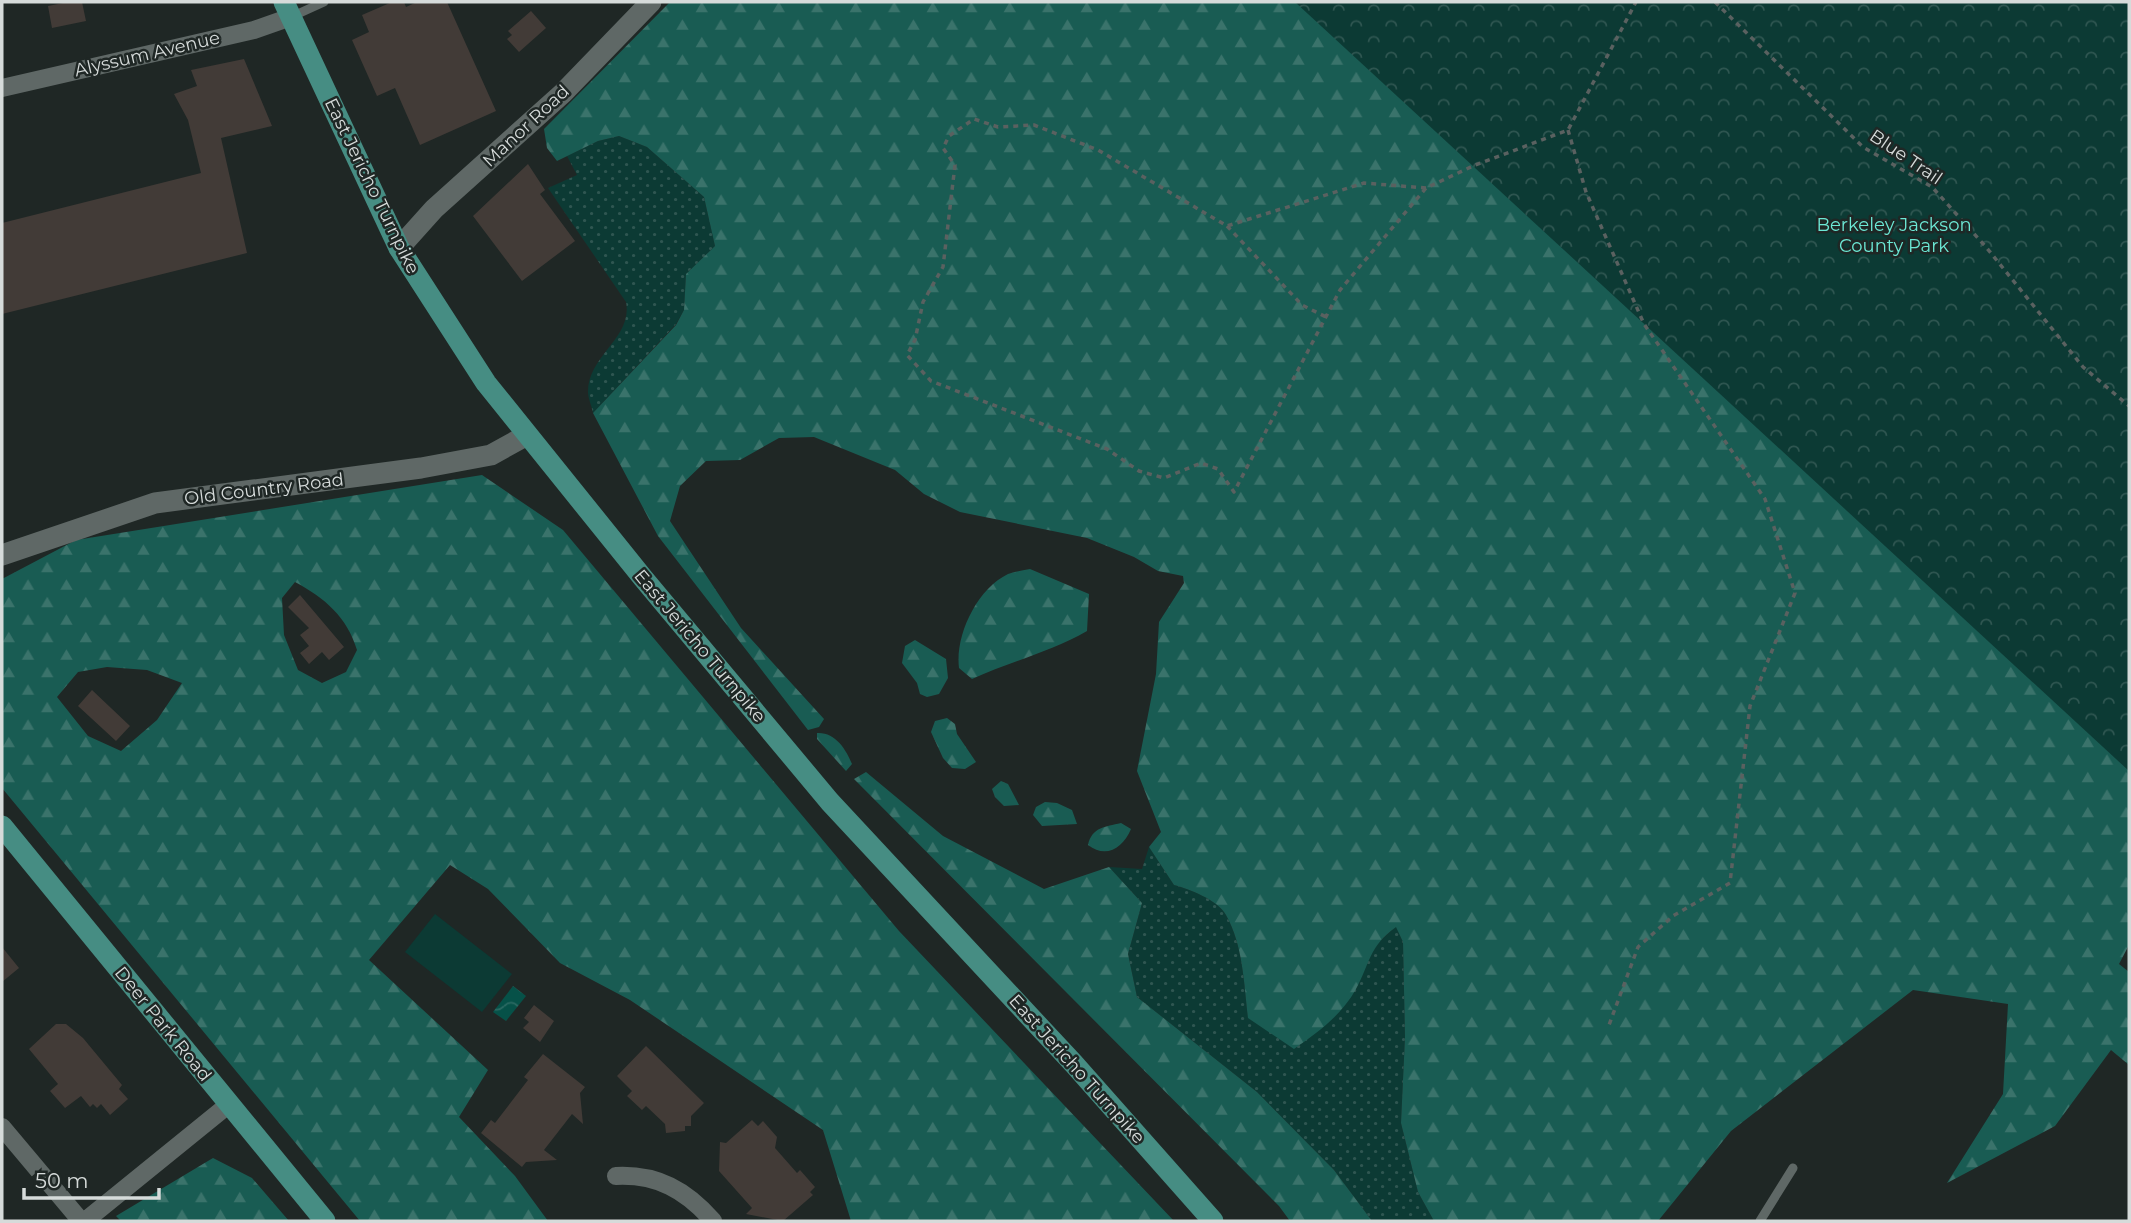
<svg xmlns="http://www.w3.org/2000/svg" width="2131" height="1223" viewBox="0 0 2131 1223" font-family="Montserrat,sans-serif">
  <style>
    .grass { fill: url(#grass-dots) }
    .forest { fill: url(#forest-firs); fill-rule: evenodd }
    .park { fill: url(#park-crowns) }
    .pitch { fill: #0c3a34 }
    .water { fill: url(#water-waves) }
    .building { fill: #423b37 }
    .lines { fill: none; stroke-linecap: round; stroke-linejoin: round }
    .path { stroke: #5a6160; stroke-width: 3.5; stroke-dasharray: 5 5; stroke-linecap: butt }
    .lane { stroke: #5f6866; stroke-width: 9 }
    .street { stroke: #5f6866; stroke-width: 18 }
    .secondary { stroke: #5f6866; stroke-width: 21 }
    .primary { stroke: #468d83; stroke-width: 21 }
    .labels { text-anchor: middle; stroke-width: 5; stroke-linejoin: round; paint-order: stroke }
    .street-label { font-size: 18px; fill: #d6dbda; stroke: #1f2725 }
    .park-label { font-size: 18px; fill: #6ce8d5; stroke: #1f2725 }
  </style>
  <defs>
    <pattern id="grass-dots" width="8" height="8" patternUnits="userSpaceOnUse" patternTransform="scale(1.75)"><rect width="8" height="8" fill="#0c3a34"/><path d="M2 2h.1M6 6h.1" fill="none" stroke="#2f5651" stroke-width="1.8" stroke-linecap="round"/></pattern>
    <pattern id="forest-firs" width="22" height="20" patternUnits="userSpaceOnUse" patternTransform="scale(1.75)"><rect width="22" height="20" fill="#195c53"/><path d="M5 1l3.5 6h-7zM16 11l3.5 6h-7z" fill="#3a736b"/></pattern>
    <pattern id="park-crowns" width="20" height="18" patternUnits="userSpaceOnUse" patternTransform="scale(1.75)"><rect width="20" height="18" fill="#0c3a34"/><path d="M2 6a3 3 0 1 1 6 0M12 15a3 3 0 1 1 6 0" fill="none" stroke="#2f5651"/></pattern>
    <pattern id="water-waves" width="16" height="10" patternUnits="userSpaceOnUse" patternTransform="scale(1.75)"><rect width="16" height="10" fill="#065148"/><path d="M0 5q4-4 8 0t8 0" fill="none" stroke="#2a6962"/></pattern>
  </defs>
  <rect width="100%" height="100%" fill="#1f2725"/>
  <path class="grass" d="M619 136 647 147 704 197 715 246 686 274 684 310 676 324 593 413C592 407 588 398 588 392 588 355 633 338 626 302L548 188 577 175 567 156 598 141Z
    M1149 847 1174 885C1189 889 1218 900 1226 915 1243 945 1244 984 1248 1017L1356 989 1373 948 1396 926 1403 942 1405 1037 1401 1123 1418 1192 1434 1221H1372L1334 1170 1257 1092 1137 997 1128 954 1142 903 1109 867 1142 869Z"/>
  <path class="forest" d="M670 2H2129V945L2119 964 2129 972V1065L2111 1050 2055 1126 1947 1183 2003 1094 2008 1004 1913 990 1731 1131 1658 1221H1434L1418 1192 1401 1123 1405 1037 1403 942 1396 927C1368 948 1371 961 1356 989 1341 1016 1318 1032 1294 1049L1248 1018C1244 984 1243 945 1226 915 1218 900 1189 889 1174 885L1149 847 1161 832 1137 771 1156 674 1159 622 1184 583 1183 576 1158 571 1134 557 1087 538 960 512 924 494 895 470 814 437 779 438 740 460 706 461 680 486 670 521 741 628 824 719 819 727 808 730 658 536 593 413 676 325 684 310 686 274 715 246 704 197 647 147 619 136 598 141 557 161 547 148 544 129Z
    M482 475 563 530 899 931 1174 1221H851L823 1130 630 1000 560 963 488 889 450 865 369 960 488 1070 459 1117 515 1176 548 1221H360L2 788V579L76 540ZM295 582C325 598 347 617 357 650L346 672 322 683 298 670 284 635 282 598ZM107 667 147 670 182 683 157 720 121 751 88 736 57 697 78 672Z
    M1030 569 1089 594 1087 631C1051 652 1011 661 972 679L959 668C955 635 977 589 1008 574 1015 572 1023 570 1030 569Z
    M915 640 946 659 948 678 939 694 927 697 920 694 917 683 902 663 905 646Z
    M947 718 955 724 957 734 976 762 965 769 952 768 943 758 931 732 935 721Z
    M817 733C835 732 846 749 852 764L846 771 817 739Z
    M866 772 943 836 1044 889 1109 867 1142 903 1128 954 1137 997 1257 1092 1334 1170 1372 1221H1290L1279 1206 854 779Z
    M1001 781 1008 784 1019 805 1004 806 995 797 992 789Z
    M1045 802 1057 803 1072 810 1077 824 1042 826 1033 815 1036 807Z
    M1121 823 1131 829C1123 848 1106 859 1088 845 1092 827 1105 827 1121 823Z
    M213 1158 252 1178 289 1221H121L116 1216Z"/>
  <path class="park" d="M1295 2H2129V771Z"/>
  <path class="pitch" d="M435 914 512 974 482 1012 405 952Z"/>
  <path class="water" d="M513 986 526 996 506 1021 493 1012Z"/>
  <path class="building" d="M68 2H82L86 21 52 28 48 6Z
    M392 2H404L406 7 417 2H447L496 111 420 145 395 88 377 96 352 40 369 32 362 15Z
    M531 11 546 28 519 52 507 39 512 35 508 31Z
    M244 59 272 126 221 138 247 253 2 314V223L201 173 188 120 174 94 197 86 191 70Z
    M528 164 545 190 540 194 575 241 522 281 473 216Z
    M300 595 344 647 329 660 322 652 309 664 300 653 309 646 300 635 309 628 288 607Z
    M92 690 130 726 116 741 78 706Z
    M2 947 19 968 2 982Z
    M534 1005 554 1021 540 1042 523 1028 529 1022 524 1018Z
    M56 1024H66L83 1038 122 1085 119 1089 128 1099 110 1115 101 1104 97 1108 93 1104 90 1107 81 1096 65 1108 50 1091 58 1084 29 1049Z
    M646 1046 704 1103 691 1116V1126H685V1131L666 1133 665 1124 646 1106 642 1110 627 1096 632 1091 617 1076Z
    M543 1054 585 1087 580 1093 583 1124 572 1114 544 1150 557 1160 526 1162 522 1167 481 1133 491 1120 495 1123 528 1080 524 1077Z
    M752 1120 758 1126 763 1121 777 1137 775 1148 797 1173 800 1170 815 1187 810 1192 813 1195 783 1221 746 1214 752 1208 719 1171 720 1142 726 1143Z"/>
  <g class="lines">
    <path class="path" d="M1715 2 1863 147 1932 187 1986 247 2083 367 2129 406
      M1568 130 1586 192 1644 324 1765 499 1795 593 1750 706 1730 883 1673 916 1638 947 1609 1025
      M1426 188 1364 183 1227 226 1098 150 1034 125 998 127 974 119 949 136 943 148 955 165 943 267 923 302 915 340 907 355 931 381 1107 449 1139 471 1164 478 1201 463 1218 469 1234 492 1340 290 1426 188 1473 166 1568 130 1636 2
      M1227 226 1302 305 1326 317"/>
    <path class="lane" d="M291 17 324 2
      M1760 1221 1793 1168"/>
    <path class="street" d="M2 88 254 30 291 17
      M2 1127 81 1221
      M616 1176C657 1174 686 1190 713 1221
      M85 1221 228 1105"/>
    <path class="secondary" d="M399 248 434 209 563 93 651 2
      M2 555 155 503 421 468 491 455 527 435"/>
    <path class="primary" d="M284 2 399 248 486 383 643 578 830 802 1074 1064 1213 1221
      M2 826 325 1221"/>
  </g>
  <g class="labels">
    <g class="street-label">
      <text transform="translate(147 54) rotate(-13)" y="6">Alyssum Avenue</text>
      <text transform="translate(526 126) rotate(-43)" y="6">Manor Road</text>
      <text transform="translate(1906 157) rotate(34)" y="6">Blue Trail</text>
      <text transform="translate(372 186) rotate(64)" y="6">East Jericho Turnpike</text>
      <text transform="translate(264 489) rotate(-7)" y="6">Old Country Road</text>
      <text transform="translate(700 646) rotate(50)" y="6">East Jericho Turnpike</text>
      <text transform="translate(163 1024) rotate(51)" y="6">Deer Park Road</text>
      <text transform="translate(1077 1069) rotate(48)" y="6">East Jericho Turnpike</text>
    </g>
    <g class="park-label">
      <text x="1894" y="231">Berkeley Jackson<tspan x="1894" dy="21">County Park</tspan></text>
    </g>
  </g>
  <rect width="2131" height="1223" fill="none" stroke="#d6dbda" stroke-width="7"/>
  <path d="M24 1188v10h135v-10" fill="none" stroke="#d6dbda" stroke-width="3.5"/>
  <text x="35" y="1188" font-size="21" fill="#d6dbda" stroke="#1f2725" stroke-width="5" paint-order="stroke">50 m</text>
</svg>
